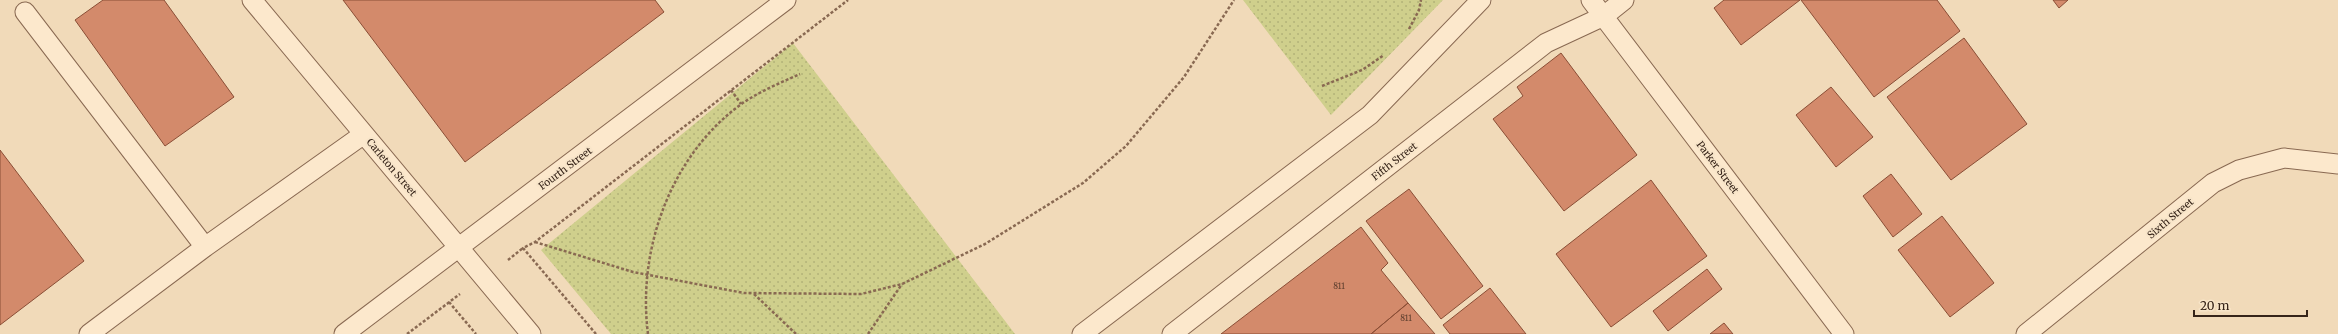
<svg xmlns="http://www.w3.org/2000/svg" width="2338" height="334" viewBox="0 0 2338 334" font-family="Merriweather,serif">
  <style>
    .park { fill: url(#park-dots) }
    .building { fill: #d38a6b; stroke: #8a4e36 }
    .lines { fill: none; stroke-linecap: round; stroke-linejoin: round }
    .lane-casing { stroke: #896952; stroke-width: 21 }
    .path { stroke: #896952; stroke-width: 2.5; stroke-dasharray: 3 2; stroke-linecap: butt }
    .lane { stroke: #fce8cc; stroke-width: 19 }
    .labels { text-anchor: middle; stroke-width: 4; stroke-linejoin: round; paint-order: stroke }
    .number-label { font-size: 8px; fill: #5d3e2e }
    .street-label { font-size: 10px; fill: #362419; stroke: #f8e5c9 }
  </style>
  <defs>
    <pattern id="park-dots" width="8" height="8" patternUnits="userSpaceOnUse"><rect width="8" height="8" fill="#cfcf8c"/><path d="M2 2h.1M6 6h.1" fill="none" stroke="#b2b278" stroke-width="1.8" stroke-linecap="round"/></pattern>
  </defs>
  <rect width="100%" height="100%" fill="#f1dab9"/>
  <path class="park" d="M1243 0H1443L1331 115Z
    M793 43 1015 334H611L541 250Z"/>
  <path class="building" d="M103 0H164L234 97 165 146 75 20Z
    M343 0H655L664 12 465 162Z
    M1724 0H1800L1741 45 1714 8Z
    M1801 0H1937L1960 31 1874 97Z
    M2053 0H2068L2059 8Z
    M1964 38 2027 124 1951 180 1887 97Z
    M1561 53 1637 155 1564 211 1493 119 1523 96 1517 87Z
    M1831 87 1873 137 1836 167 1796 115Z
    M0 150 84 261 0 325Z
    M1891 174 1922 214 1893 237 1863 196Z
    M1651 180 1707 256 1611 327 1556 254Z
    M1409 189 1483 286 1441 319 1366 221Z
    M1942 216 1994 283 1950 317 1898 250Z
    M1361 227 1388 263 1381 270 1408 303 1371 334H1221Z
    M1707 269 1722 289 1668 331 1653 311Z
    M1490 288 1526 334H1450L1443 325Z
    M1408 303 1435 334H1371Z
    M1724 323 1733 334H1710Z"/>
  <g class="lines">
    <g class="lane-casing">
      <path id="lane" d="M252 0 531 334
        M1591 0 1844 334
        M25 12 205 247 364 134
        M89 334 205 247
        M344 334 786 0
        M1082 334 1370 115 1481 0
        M1172 334 1546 43 1604 16 1624 0
        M2026 334 2213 183 2239 170 2284 158 2338 164"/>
    </g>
    <path class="path" d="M1409 29 1419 10 1421 0
      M1322 86 1362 70 1384 55
      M731 90 741 104
      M535 242 633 272 744 293 861 294 902 284 985 244 1083 183 1126 146 1184 77 1234 0
      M508 260 523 248
      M754 294 796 334
      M449 302 476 334
      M407 334 460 294
      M596 334 523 248 535 242 848 0
      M648 334C637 249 671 156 740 105 758 92 780 83 800 74
      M868 334 902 284"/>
    <use href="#lane" class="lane"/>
  </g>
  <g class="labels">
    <g class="number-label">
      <text x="1339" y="289">811</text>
      <text x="1406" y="321">811</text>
    </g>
    <g class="street-label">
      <text transform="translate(1394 161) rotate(-38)" y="4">Fifth Street</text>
      <text transform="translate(392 167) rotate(50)" y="4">Carleton Street</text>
      <text transform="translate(1718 167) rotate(53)" y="4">Parker Street</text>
      <text transform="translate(565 168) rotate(-37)" y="4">Fourth Street</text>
      <text transform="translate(2170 218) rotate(-40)" y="4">Sixth Street</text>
    </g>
  </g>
  <path d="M2194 310v6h113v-6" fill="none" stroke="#362419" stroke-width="2"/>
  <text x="2200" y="310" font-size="12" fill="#362419" stroke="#f8e5c9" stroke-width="3" paint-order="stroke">20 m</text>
</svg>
